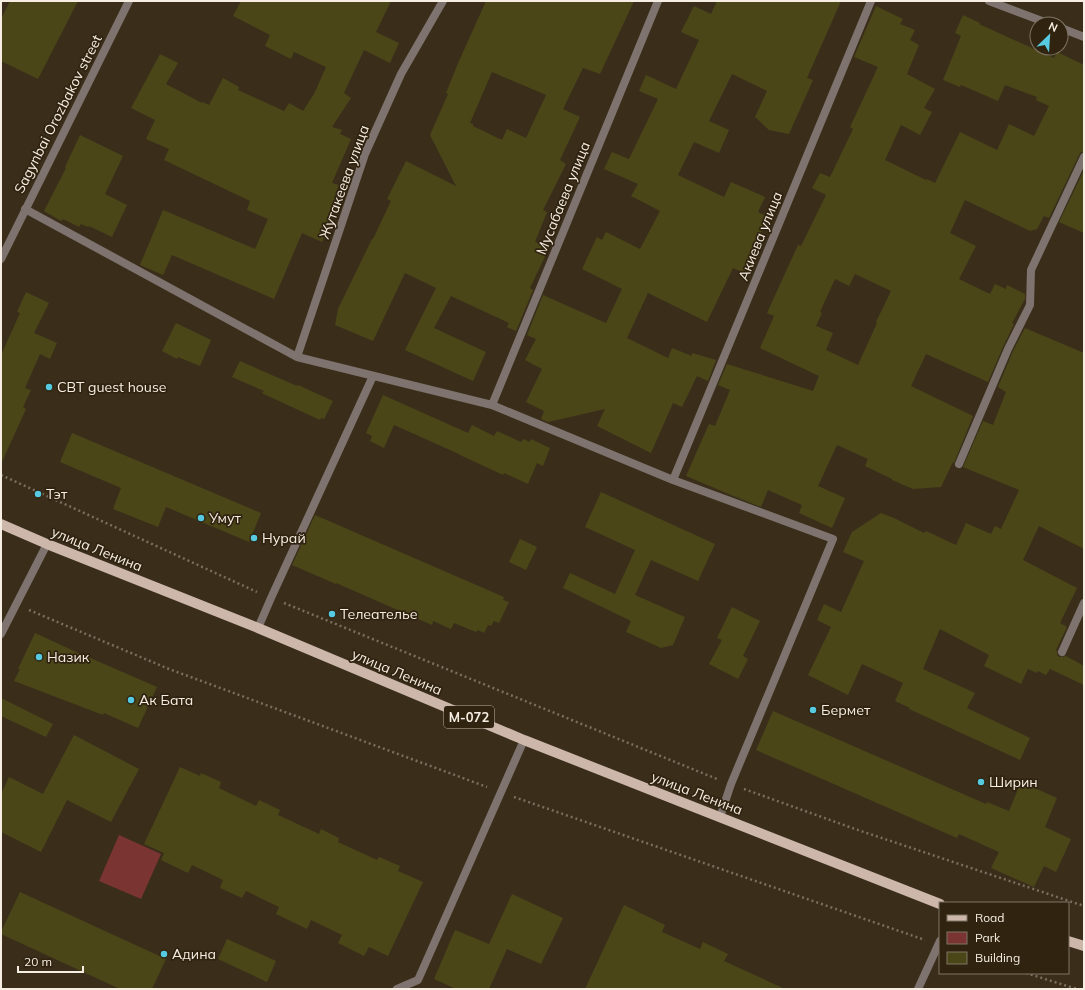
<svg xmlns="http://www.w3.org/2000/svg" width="1085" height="990" viewBox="0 0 1085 990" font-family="Mulish,sans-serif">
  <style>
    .green { fill: #7a3432 }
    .building { fill: #4a4618; fill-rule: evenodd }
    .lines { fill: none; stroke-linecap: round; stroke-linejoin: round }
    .path { stroke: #7a6f5f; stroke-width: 2.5; stroke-dasharray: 2 3; stroke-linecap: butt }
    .minor { stroke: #7e736e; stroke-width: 8 }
    .tertiary { stroke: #7e736e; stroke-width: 8 }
    .primary { stroke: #ccb7aa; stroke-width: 10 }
    .poi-dot { fill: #55cae0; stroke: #302411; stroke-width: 1.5 }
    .labels { text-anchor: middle; stroke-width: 3.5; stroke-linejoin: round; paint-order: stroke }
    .shield { fill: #302411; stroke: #bbb1a3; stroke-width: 1 }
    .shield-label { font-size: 13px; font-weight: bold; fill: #f6eee2 }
    .street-label { font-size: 14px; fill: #f6eee2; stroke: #302411 }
    .poi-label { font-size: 14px; fill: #f6eee2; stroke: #302411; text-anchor: start }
  </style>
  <rect width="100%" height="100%" fill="#3a2e1b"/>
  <path class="green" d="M119 835 161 854 141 899 99 881Z"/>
  <path class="building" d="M10 1H78L38 79 1 61V19Z
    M241 1H391L376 32 399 43 390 63 364 50 344 93 351 98 332 127 342 130 340 134 351 139 332 183 339 185 335 194 342 197 322 242 302 233 274 299 172 255 163 275 140 265 163 210 255 249 268 219 247 210 250 201 164 160 169 149 146 139 155 120 131 108 160 54 178 63 166 84 202 103V102L209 105 223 78 239 87 238 90 284 111 289 103 303 111 315 92 326 67 294 52 291 59 265 46 270 35 233 16Z
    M486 1H634L600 74 583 68 563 109 580 117 560 160 566 164 543 210 547 212 535 242 549 248 530 288 533 290 516 331 507 327 509 323 451 296 434 328 486 352 473 381 405 350 436 288 405 273 373 341 335 325 338 309 372 239H373L391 201 387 199 406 161 456 186 430 135 448 94 446 93 459 61ZM492 72 546 95 526 138 507 129 502 140 473 126V124L470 123Z
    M717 1H841L807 78 813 80 789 134 769 130 755 117 767 91 732 74 709 121 729 130 719 153 694 142 678 175 724 197 731 182 765 197 758 212 768 217 754 250 756 251 746 274 733 268 707 322 648 293 627 338 668 358 672 348 692 356V353L716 360 708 381 697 376 682 407 673 403 651 453 597 426 605 409 548 422 541 419 544 411 526 402 542 369 525 360 536 339 527 335 543 295 606 323 622 289 582 269 597 237 602 240 606 232 640 249 660 211 631 196 638 184 604 169 612 152 629 159 658 99 639 91 646 75 676 89 699 40 681 32 694 6 711 14Z
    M876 6 903 19 900 24 915 30 910 40 919 45 907 74 935 89 924 108 932 112 920 135 901 125 885 160 926 180 927 179 935 183 960 132 997 150 1009 124 1034 136 1049 106 1036 100 1037 97 1005 85 998 101 961 85 960 87 943 80 961 36 955 33 963 15 980 23 979 24 1054 58 1057 52 1084 65V152H1081L1079 155 1049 218 1044 216 1037 229 1030 231 965 200 950 233 976 246 959 279 990 294 995 284 1006 289 1007 285 1025 294V299L1012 323 1014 324 1003 347 988 382 926 354 911 386 973 416 954 463 953 462 941 487 913 489 892 480V479L865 466 868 459 837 445 818 486 845 498 832 528 799 513 802 505 768 490 761 507 731 495 686 476 709 424 715 426 730 390 718 385 727 364 813 391 819 376 760 348 774 316 767 313 798 245 801 246 826 195 812 188 820 173 830 177 853 129 850 127 878 67 854 57ZM855 274 891 291 876 322 877 323 858 365 826 350 833 333 816 326 822 313 820 312 835 279 849 286Z
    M80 135 123 156 105 194 127 205 112 237 89 226 88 227 81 224 79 227 63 219 61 221 44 211 66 168 65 167Z
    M1084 170V233L1059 222Z
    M26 292 49 303 34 333 57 343 50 359 40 354 25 388 31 390 23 407 26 409 1 464V355L20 313 17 312Z
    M176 323 211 340 200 366 178 357 177 359 162 351Z
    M1025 328 1084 353V549L1039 526 1023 560 1077 588 1060 623 1067 627 1056 650 1057 651V655L1059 657H1063L1066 656 1084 666V685L1050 669 1046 675 1038 671 1037 673 1028 669 1021 684 984 666 989 655 940 629 923 669 975 693 967 708 1030 738 1020 760 909 709 910 708 895 701 903 683 862 664 848 695 808 675 831 627 817 620 824 604 841 612 864 561 843 552 852 532 881 513 894 518 924 533 926 531 956 545 966 523 991 534 995 526 1001 529 1019 490 963 467 983 421 993 425 1006 392 998 387 1013 351Z
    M240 361 297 386 298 385 333 401 324 419 321 418 320 420 266 395 262 393 264 391 232 377Z
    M383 395 468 433 472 425 494 436 497 431 521 442 523 439 530 442 531 439 550 448 543 466 537 463 528 484 504 473 503 475 458 454H459L394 425 384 448 370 441 372 436 366 433Z
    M72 433 261 513 249 542 166 507 158 527 113 509 121 488 60 462Z
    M601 492 715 544 698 581 651 560 635 595 685 617 673 645 661 648 626 632 631 621 563 588 570 573 615 594 635 550 585 527Z
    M315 515 504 597 503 600 509 602 499 623 494 621 491 626 488 625 484 633 478 630 476 632 454 623 451 629 433 621 432 625 336 583V584L292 565Z
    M520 539 537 547 526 570 509 562Z
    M732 607 760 621 743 656 748 659 738 679 709 664 722 640 717 638Z
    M35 633 74 651 157 687 138 728 104 713 103 715 14 681 20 669H18Z
    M1 698 53 724 46 737 1 716Z
    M773 711 986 804 987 802 1009 811 1021 782 1057 798 1045 827 1071 839 1056 872 1044 866 1034 887 991 868 999 852 959 834 957 838 756 750Z
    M74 735 139 769 111 822 67 800 41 852 1 832V794L9 777 43 794Z
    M180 767 200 776 201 773 221 782 219 788 256 806 259 800 280 810 278 815 319 834 321 829 339 838 338 842 377 860 379 857 400 866 398 871 423 882 388 956 369 947 364 956 338 943 342 935 311 920 307 929 276 914 279 907 246 891 242 898 220 888 223 880 192 865 188 873 161 860 164 853 144 844Z
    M20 892 166 959 152 989H120L1 934V932Z
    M512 894 563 918 541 964 507 949 489 989H456L434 979 455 930 489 944Z
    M624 905 665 925 662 932 700 949 703 942 728 954 724 961 785 989H585Z
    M227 939 276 961 267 982 218 959Z"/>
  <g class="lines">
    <path class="path" d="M1 475 257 592
      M284 603 717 779
      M29 610 169 669 487 787
      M744 789 855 829 1084 906
      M514 797 925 940
      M1026 973 1077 989"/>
    <path class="minor" d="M25 209 297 357 492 405 673 480 833 539 731 784 720 817
      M297 357 365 154 401 74 443 1
      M492 405 658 1
      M959 464 1008 349 1030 305 1031 270 1084 157
      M673 480 871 1
      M258 628 271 598 373 376
      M1062 652 1084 603
      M397 989 418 980 524 740
      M918 989 940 941"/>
    <path class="tertiary" d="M989 1 1050 24
      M1061 28 1084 37
      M1 259 129 1
      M1 634 47 544"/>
    <path class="primary" d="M1 524 47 544 258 628 524 740 940 904
      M1068 941 1084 946"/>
  </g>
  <g class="poi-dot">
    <circle cx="49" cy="387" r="4"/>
    <circle cx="38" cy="494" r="4"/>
    <circle cx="201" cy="518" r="4"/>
    <circle cx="254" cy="538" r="4"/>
    <circle cx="332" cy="614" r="4"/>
    <circle cx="39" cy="657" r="4"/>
    <circle cx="131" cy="700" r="4"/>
    <circle cx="813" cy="710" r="4"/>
    <circle cx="981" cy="782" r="4"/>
    <circle cx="164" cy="954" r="4"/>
  </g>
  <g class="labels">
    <rect class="shield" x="444" y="706" width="50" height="22" rx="3"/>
    <g class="shield-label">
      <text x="469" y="722">М-072</text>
    </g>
    <g class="street-label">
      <text transform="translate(58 114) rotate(-63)" y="5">Sagynbai Orozbakov street</text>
      <text transform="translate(344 182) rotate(-70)" y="5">Жутакеева улица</text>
      <text transform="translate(563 198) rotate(-68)" y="5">Мусабаева улица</text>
      <text transform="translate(760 236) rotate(-68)" y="5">Акиева улица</text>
      <text transform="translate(97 549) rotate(22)" y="5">улица Ленина</text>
      <text transform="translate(397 672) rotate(23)" y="5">улица Ленина</text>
      <text transform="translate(697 793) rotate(21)" y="5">улица Ленина</text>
    </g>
    <g class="poi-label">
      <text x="57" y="392">CBT guest house</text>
      <text x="46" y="499">Тэт</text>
      <text x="209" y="523">Умут</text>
      <text x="262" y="543">Нурай</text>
      <text x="340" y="619">Телеателье</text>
      <text x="47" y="662">Назик</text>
      <text x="139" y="705">Ак Бата</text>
      <text x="821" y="715">Бермет</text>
      <text x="989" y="787">Ширин</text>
      <text x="172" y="959">Адина</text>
    </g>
  </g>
  <rect width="1085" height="990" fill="none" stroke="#f6eee2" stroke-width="4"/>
  <rect x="939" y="902" width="130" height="72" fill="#302411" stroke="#7f7565"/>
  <rect x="947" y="915" width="20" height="6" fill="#ccb7aa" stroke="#7f7565"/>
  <text x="975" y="922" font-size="12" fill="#f6eee2">Road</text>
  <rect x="947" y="932" width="20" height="12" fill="#7a3432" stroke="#7f7565"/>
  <text x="975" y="942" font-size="12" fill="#f6eee2">Park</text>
  <rect x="947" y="952" width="20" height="12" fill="#4a4618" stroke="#7f7565"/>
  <text x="975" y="962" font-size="12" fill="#f6eee2">Building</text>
  <g transform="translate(1049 36) rotate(25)"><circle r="19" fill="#302411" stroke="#7f7565"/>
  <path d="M0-3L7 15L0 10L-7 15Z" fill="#55cae0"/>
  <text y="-6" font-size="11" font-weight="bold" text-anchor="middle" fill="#f6eee2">N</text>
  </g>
  <path d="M18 966v6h65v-6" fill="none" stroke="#f6eee2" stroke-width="2"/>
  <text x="24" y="966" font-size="12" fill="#f6eee2" stroke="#302411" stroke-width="3" paint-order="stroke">20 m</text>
</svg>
